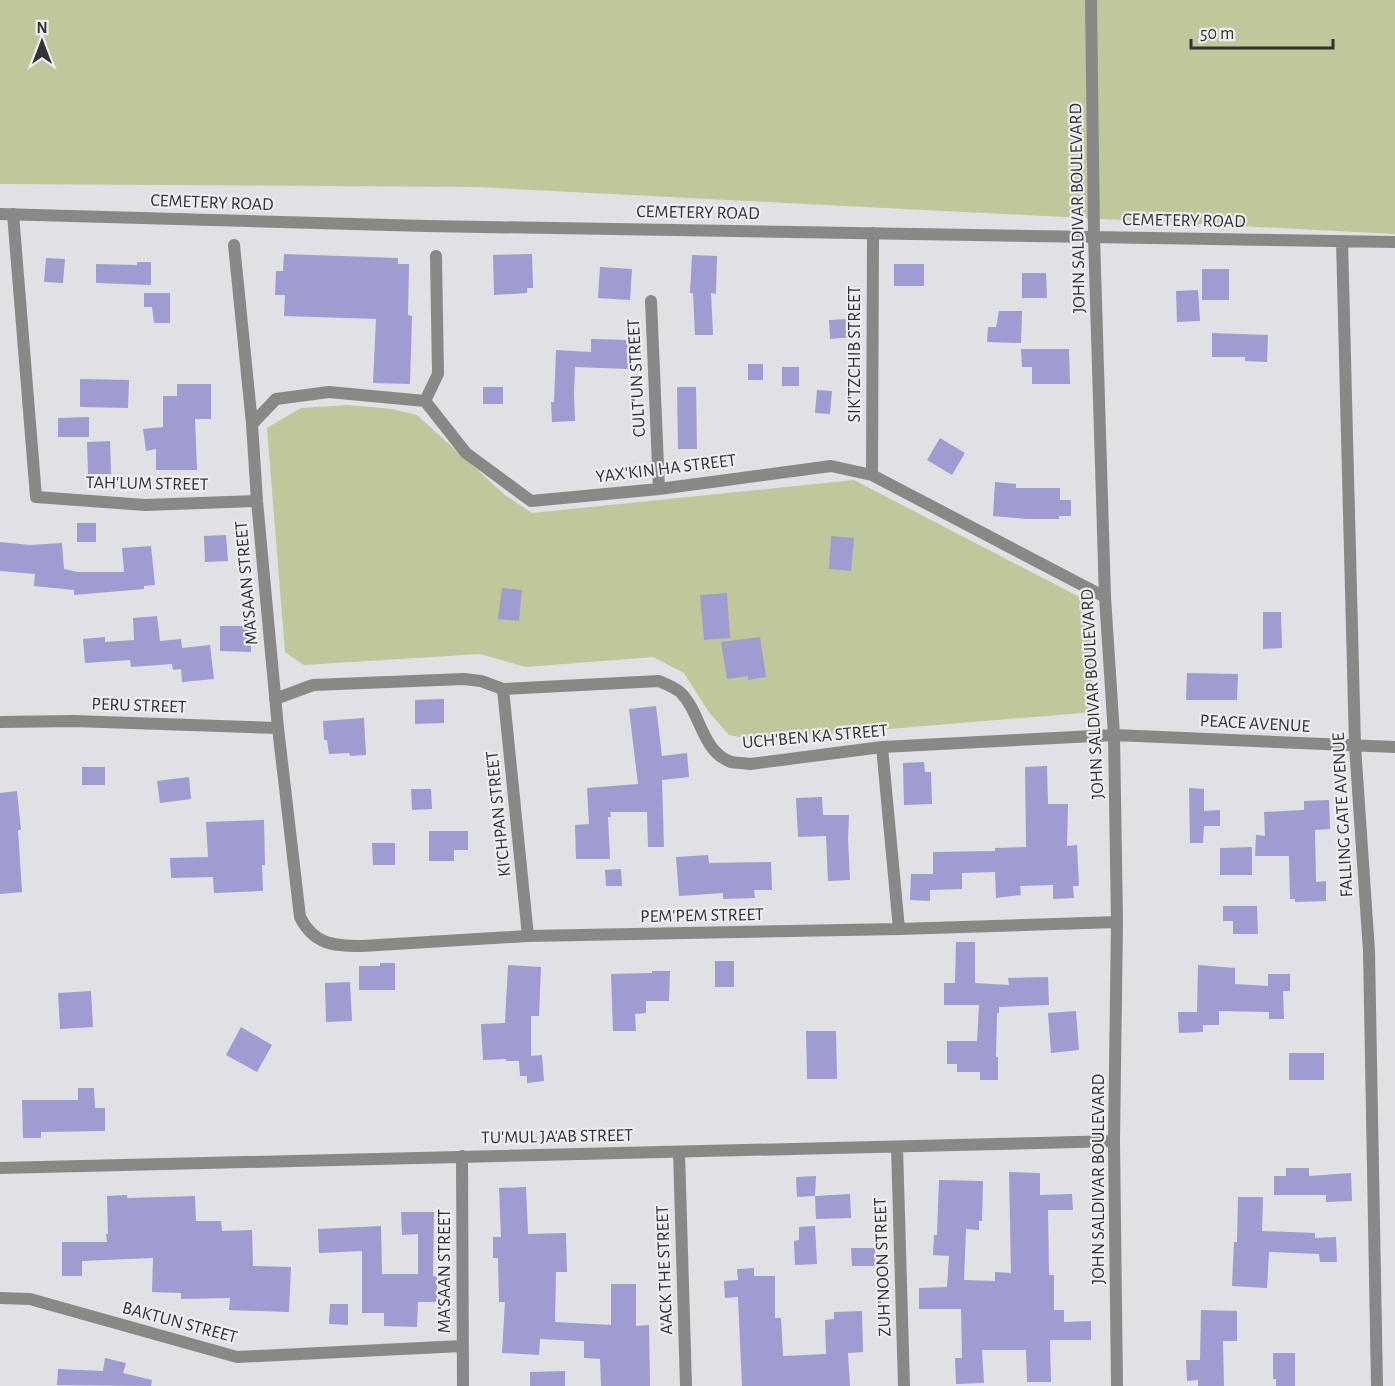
<svg xmlns="http://www.w3.org/2000/svg" width="1395" height="1386" viewBox="0 0 1395 1386" font-family="'Alegreya Sans',sans-serif">
  <style>
    .green { fill: #bec89a }
    .building { fill: #9e9cd1 }
    .lines { fill: none; stroke-linecap: round; stroke-linejoin: round }
    .minor { stroke: #8a8887; stroke-width: 12 }
    .labels { text-anchor: middle; stroke-width: 4.5; stroke-linejoin: round; paint-order: stroke }
    .street-label { font-size: 18px; fill: #333335; stroke: #ededf2 }
  </style>
  <rect width="100%" height="100%" fill="#e0e0e5"/>
  <path class="green" d="M0 0H1395V234L476 187 0 184Z
    M348 405 392 409 417 415 505 495 532 513 854 480 1089 602 1093 712 755 740 729 735 708 711 684 673 653 657 526 667 480 654 304 665 285 652 267 428 301 408Z"/>
  <path class="building" d="M284 254 398 258V264H409L408 315 412 316 410 384 373 383 376 319 284 316 285 295H275L276 271H283Z
    M532 254 533 288H527V293L494 295 493 255Z
    M692 255 717 256 716 294 711 293 713 335H695L693 293H690Z
    M46 258 65 259 63 283 44 282Z
    M137 262H151V285L96 283V264L137 265Z
    M894 264H924V286H894Z
    M600 267 632 269 630 300 598 298Z
    M1202 269H1229V300H1202Z
    M1022 273H1046L1047 298H1022Z
    M1198 290 1200 321 1177 322 1176 291Z
    M144 293H170V323H154L152 307H144Z
    M999 311H1022L1021 343 987 342 988 327H996Z
    M850 319 852 337 830 339 829 320Z
    M1212 333 1268 335 1267 362 1245 361V357H1212Z
    M591 339 629 340 628 369 575 367 574 394 575 421 552 422 551 402H554L556 350 591 352Z
    M1021 349H1069L1070 384H1032V367H1022Z
    M748 364H763V380H748Z
    M782 367H799V386H782Z
    M80 379 129 380 128 408 80 407Z
    M177 384H211V419H195L197 470H156V449L146 451 143 429 163 427V396H177Z
    M483 387H503V404H483Z
    M677 387H696L697 449H678Z
    M817 390 832 391 830 414 815 413Z
    M89 417V437H58V418Z
    M940 438 965 453 952 475 927 460Z
    M110 441 111 474H88L87 442Z
    M995 482 1016 484V488H1060V500H1071V516H1059V519H1026L993 516Z
    M77 523H96V542H77Z
    M226 535 228 561 205 562 204 536Z
    M831 536 854 538 851 571 829 569Z
    M0 542 30 545 62 543 64 569 78 572H124L122 548 151 546 155 585 144 586V589L74 595V590L34 586 35 574 0 571Z
    M502 588 522 590 519 621 498 619Z
    M727 593 730 638 704 640 700 595Z
    M1263 612H1281L1282 648 1263 649Z
    M157 616 160 641 181 639 182 648 210 645 214 679 182 682 181 669 173 670 172 664 131 667 130 660 85 663 83 639 105 637V642L134 640 133 618Z
    M220 626H251V652L220 651Z
    M760 637 766 677 748 680V676L727 679 721 642Z
    M1187 673 1238 674 1237 700H1186Z
    M444 699V723L415 724V700Z
    M656 706 662 756 687 753 689 777 662 780 664 847H648L647 812H610L611 817H608L610 859H576L575 825 589 824 587 788 638 784 629 709Z
    M364 718 366 755 350 756 349 753 329 754 327 740H324L323 721Z
    M924 762 925 772H931L932 804 904 805 903 763Z
    M1047 766 1048 804H1068L1067 846 1077 845 1079 886H1073L1074 898 1053 899V885L1020 886 1021 895 996 898 995 872 962 873V889L930 890V901L910 900 911 874H933V852L995 851V848L1026 847 1025 767Z
    M82 767H105V785H82Z
    M189 777 191 799 160 803 157 781Z
    M1189 788 1204 789V811L1220 810V826H1204L1203 843H1190Z
    M411 789H431L432 809 412 810Z
    M17 791 21 830H18L22 892 0 894V793Z
    M822 797 823 815H849L848 839 850 880 828 881 826 836 798 837 796 798Z
    M1329 800 1330 829 1315 830 1316 882 1326 881V901L1295 902V899H1290L1289 856H1255L1256 835 1265 836 1264 812 1304 810V801Z
    M264 820 265 865H262L263 891 214 893 213 877 171 878 170 858 208 857 206 822Z
    M429 831H468V850H454V861H429Z
    M372 843H395V865H373Z
    M1252 847V875H1220V848Z
    M708 855 709 863 771 862 772 890H754L755 898 723 899V893L679 896 676 857Z
    M621 869 622 886H606L605 870Z
    M1223 906H1257L1258 934H1233V921H1223Z
    M956 942H975V983L1009 985 1008 978 1048 977 1049 1005 999 1007V1013H997L996 1057H998V1080H980V1072H957V1064H947V1041H977L979 1005H944V983H955Z
    M715 961H734V987H715Z
    M380 963H395V990H359V966H380Z
    M508 965 541 967 539 1016H531V1056L542 1055 544 1081 527 1083V1076H520L519 1061H506V1059L483 1060 481 1024 505 1023Z
    M1198 965 1235 968V984L1268 986V974H1290V991H1283L1284 1019H1269V1012L1219 1011V1025H1203V1032L1179 1033 1178 1012H1197Z
    M652 971H670L669 1001H646V1013L635 1014 636 1031H613L611 974 652 973Z
    M350 982 352 1021 326 1022 325 983Z
    M91 991 93 1027 60 1029 58 993Z
    M1076 1011 1079 1050 1051 1053 1048 1013Z
    M241 1027 272 1045 257 1072 226 1055Z
    M806 1031H836L837 1079H807Z
    M1289 1053H1324V1080H1289Z
    M78 1088H94L95 1108H105V1131L41 1132V1138H23L22 1100H78Z
    M1286 1168H1309V1176L1351 1173 1352 1201 1326 1202V1195H1274V1176H1286Z
    M1009 1172 1040 1173V1195L1072 1194 1073 1210H1048L1049 1275H1054V1310H1064V1322L1091 1321V1340H1050L1051 1382H1027L1026 1350H982L984 1383 956 1384 955 1358H962L961 1309H919V1288L947 1287 949 1256 933 1255 934 1235H937L939 1180 983 1181 982 1221H979V1230L966 1229 964 1280 995 1281V1272L1011 1273Z
    M816 1176 815 1196 797 1197 796 1177Z
    M526 1187 528 1234 566 1233 567 1272H556L555 1322 611 1325V1284H636V1326L649 1325 650 1386H601L600 1359 584 1358V1341L540 1339 539 1355 502 1353 505 1302H499L498 1258H493V1237H501L499 1188Z
    M850 1194 851 1218 816 1219 815 1196Z
    M127 1195V1198L195 1196 196 1221H221L222 1231 252 1230 253 1266 291 1267 289 1312 229 1310 230 1298 181 1299V1293L152 1292 153 1258 82 1261V1276H62V1242H107L106 1234H108L107 1196Z
    M1238 1197H1263L1262 1231 1315 1233V1238L1336 1237 1337 1262H1320L1319 1254 1269 1252 1267 1288 1232 1286 1234 1242H1237Z
    M401 1212H434L433 1276H437V1302H418L417 1327 384 1326V1313H362V1251L319 1253 318 1229 381 1226 382 1274H418V1234L402 1235Z
    M815 1226 817 1264 795 1265 794 1241 799 1240V1227Z
    M851 1248H875V1266H852Z
    M754 1268V1276H775V1318H781L783 1356 826 1354 825 1320 834 1319V1312L862 1311 863 1352 848 1353 850 1386H742L738 1297 725 1298 724 1281 738 1280 737 1269Z
    M330 1304H348V1325L329 1324Z
    M1201 1310 1237 1311V1341H1223L1224 1386H1198V1380L1187 1381 1186 1360H1200Z
    M1273 1353H1295V1386H1276V1379H1273Z
    M105 1358 126 1363 123 1373 152 1380 151 1386 57 1385 58 1369 103 1371Z
    M565 1371V1386H530V1372Z"/>
  <g class="lines">
    <path class="minor" d="M1091 0 1094 236 1105 597 1114 735 1117 922 1114 1141 1117 1386
      M0 214 426 226 1395 242
      M13 214 36 497 145 505 257 501
      M1342 241 1355 746 1369 951 1377 1386
      M234 245 252 424 257 501 278 728 300 917C314 945 334 946 362 946L528 936 899 929 1117 922
      M651 301 659 489
      M425 401 438 374 436 256
      M252 424 276 399 329 392 425 401 466 453 531 501 659 489 831 466 872 475 1105 597
      M872 475 873 233
      M503 689 528 936
      M275 699 313 685 464 679 481 681 503 689 659 681C666 684 674 687 680 692 701 712 701 751 731 762 737 763 744 763 750 764L882 747 1114 735 1395 747
      M0 722 73 721 278 728
      M882 747 899 929
      M897 1147 904 1386
      M679 1152 686 1386
      M462 1156 463 1386
      M0 1168C372 1158 743 1151 1114 1141
      M0 1298 30 1299 237 1357 462 1346"/>
  </g>
  <g class="labels">
    <g class="street-label">
      <text transform="translate(212 202) rotate(2)" y="6">CEMETERY ROAD</text>
      <text transform="translate(1077 208) rotate(-91)" y="6">JOHN SALDIVAR BOULEVARD</text>
      <text transform="translate(698 212) rotate(1)" y="6">CEMETERY ROAD</text>
      <text transform="translate(1184 220) rotate(1)" y="6">CEMETERY ROAD</text>
      <text transform="translate(854 354) rotate(-90)" y="6">SIK'TZCHIB STREET</text>
      <text transform="translate(636 378) rotate(-93)" y="6">CULT'UN STREET</text>
      <text transform="translate(666 468) rotate(-7)" y="6">YAX'KIN HA STREET</text>
      <text transform="translate(147 483) rotate(1)" y="6">TAH'LUM STREET</text>
      <text transform="translate(246 583) rotate(-95)" y="6">MA'SAAN STREET</text>
      <text transform="translate(1092 694) rotate(-93)" y="6">JOHN SALDIVAR BOULEVARD</text>
      <text transform="translate(139 705) rotate(2)" y="6">PERU STREET</text>
      <text transform="translate(1255 723) rotate(3)" y="6">PEACE AVENUE</text>
      <text transform="translate(815 736) rotate(-5)" y="6">UCH'BEN KA STREET</text>
      <text transform="translate(498 814) rotate(-96)" y="6">KI'CHPAN STREET</text>
      <text transform="translate(1342 815) rotate(-93)" y="6">FALLING GATE AVENUE</text>
      <text transform="translate(702 915) rotate(-1)" y="6">PEM'PEM STREET</text>
      <text transform="translate(557 1136) rotate(-1)" y="6">TU'MUL JA'AB STREET</text>
      <text transform="translate(1098 1179) rotate(-90)" y="6">JOHN SALDIVAR BOULEVARD</text>
      <text transform="translate(882 1267) rotate(-92)" y="6">ZUH'NOON STREET</text>
      <text transform="translate(664 1270) rotate(-92)" y="6">A'ACK THE STREET</text>
      <text transform="translate(444 1271) rotate(-90)" y="6">MA'SAAN STREET</text>
      <text transform="translate(180 1322) rotate(15)" y="6">BAKTUN STREET</text>
    </g>
  </g>
  <g transform="translate(42 42)" stroke="#ededf2" stroke-width="4.5" paint-order="stroke">
  <path d="M0-4.5L10 22L0 15L-10 22Z" fill="#333335"/>
  <text y="-9" font-size="16" font-weight="bold" text-anchor="middle" fill="#333335">N</text>
  </g>
  <path d="M1191 39v9h142v-9" fill="none" stroke="#333335" stroke-width="3"/>
  <text x="1200" y="39" font-size="18" fill="#333335" stroke="#ededf2" stroke-width="4.5" paint-order="stroke">50 m</text>
</svg>
